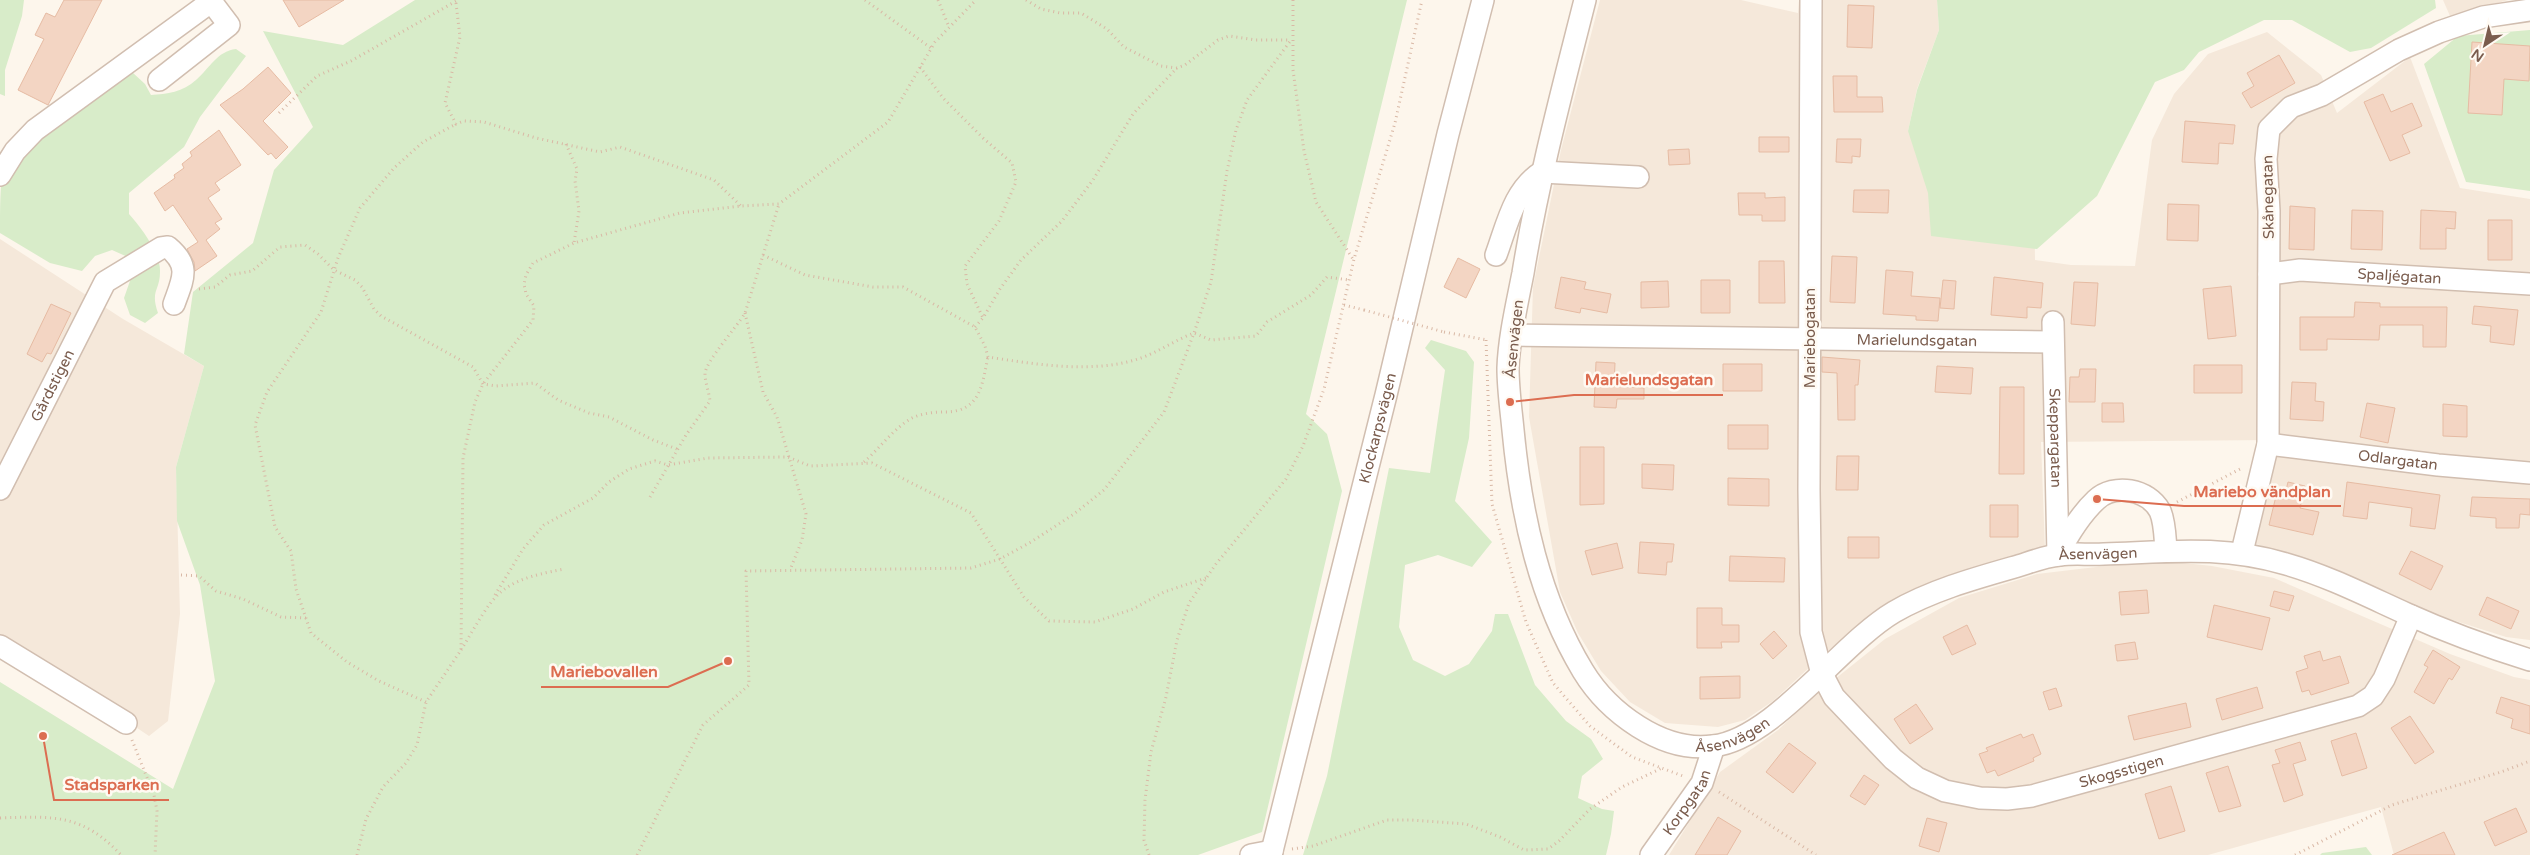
<svg xmlns="http://www.w3.org/2000/svg" width="2530" height="855" viewBox="0 0 2530 855" font-family="'Varela Round',sans-serif">
  <style>
    .residential { fill: #f5e8da }
    .green { fill: #d8ecc9 }
    .building { fill: #f3d5c3; stroke: #e6bba3 }
    .lines { fill: none; stroke-linecap: round; stroke-linejoin: round }
    .minor-casing { stroke: #d1beb0; stroke-width: 24 }
    .path { stroke: #d9b8a5; stroke-width: 3; stroke-dasharray: 1 4; stroke-linecap: butt }
    .minor { stroke: #fff; stroke-width: 21 }
    .path-bridge { stroke: #d9b8a5; stroke-width: 3; stroke-dasharray: 1 4; stroke-linecap: butt }
    .labels { text-anchor: middle; stroke-width: 5; stroke-linejoin: round; paint-order: stroke }
    .street-label { font-size: 15px; fill: #7a5c4d; stroke: #fffaf3 }
    .leader { fill: none; stroke: #dc6d51; stroke-width: 2 }
    .callout-dot { fill: #dc6d51; stroke: #fffaf3; stroke-width: 2 }
    .callout-label { font-size: 16px; text-anchor: middle; font-weight: bold; fill: #dc6d51; stroke: #fffaf3; stroke-width: 5; stroke-linejoin: round; paint-order: stroke }
  </style>
  <rect width="100%" height="100%" fill="#fdf6ec"/>
  <path class="residential" d="M1600 0H1741L1798 13 1799 0H1937L1939 30 1917 89 1908 131 2034 189 2035 260 2071 265 2135 266 2152 140 2174 94 2208 54 2267 32 2321 75 2337 113 2410 57 2460 188 2530 199V640L2506 637 2440 616 2252 542 2271 440 2041 442 2045 550 1886 607 1826 652 1773 701 1745 720 1718 727 1665 723 1630 702 1601 671 1578 633 1560 592 1529 417 1533 287 1561 150Z
    M2443 0H2508L2450 16Z
    M0 239 123 319 204 366 176 467 180 614 168 721 149 736 0 636Z
    M2155 560 2212 566 2274 578 2450 654 2514 677 2530 680V855H2394L2381 807 2208 855H1669L1720 772 1778 730 1820 691 1885 639 1959 598 2037 574Z"/>
  <path class="green" d="M0 0H24L22 16 5 70V96L0 94Z
    M415 0H1407L1306 414 1327 434 1342 491 1262 832 1198 855H0V682L173 789 215 681 200 585 177 521 176 467 204 366 184 354 193 292 253 243 274 170 313 127 263 31 343 45Z
    M1937 0H2435L2436 8 2371 48 2350 52 2292 20H2264L2199 52 2184 70 2155 82 2097 196 2037 249 1931 236 1928 193 1908 131 1917 90 1939 30Z
    M2530 30V191L2466 182 2424 64 2458 36Z
    M236 49 246 56 200 117 184 147 129 193V214C141 227 161 254 160 272 160 291 150 290 158 313L145 323 130 315 124 298 131 278 130 258 112 250 95 256 82 271 50 263 0 233C0 219 0 199 1 187 14 150 99 95 132 72L145 84 151 95C167 94 183 92 196 80 209 69 217 51 236 49Z
    M1431 340 1466 351 1474 362 1469 438 1455 501 1492 542 1472 567 1438 555 1405 565 1399 627 1413 660 1445 676 1469 664 1492 631 1495 614H1508L1535 685 1566 721 1591 739 1603 759 1582 776 1578 798 1602 809 1614 811 1611 834 1606 855H1303L1327 776 1389 468 1430 473 1445 370 1425 348Z
    M2366 847 2372 855H2320L2322 853Z"/>
  <path class="building" d="M64 0H102L48 105 18 90 44 39 35 35 46 13 55 17Z
    M283 0H344L299 27Z
    M1848 5 1874 6 1872 48 1847 47Z
    M2472 42 2530 46 2529 81 2504 79 2502 115 2468 113Z
    M2279 55 2295 83 2251 108 2242 93 2254 86 2247 73Z
    M268 67 291 93 263 121 288 147 276 159 271 153 268 155 220 105 243 89Z
    M1833 76H1857V97H1882L1883 112H1834Z
    M2383 94 2391 112 2412 103 2422 126 2402 135 2410 153 2390 161 2364 102Z
    M2185 121 2235 125 2233 144 2219 143 2218 164 2182 162Z
    M219 130 241 165 215 183 220 190 208 198 222 219 215 223 220 229 206 240 217 256 195 271 194 262 187 249 198 242 173 205 165 211 154 193 175 178 174 175 184 168 182 164 192 156 190 152Z
    M1759 137H1789V152H1759Z
    M1837 139H1861L1860 157 1852 156V163L1836 162Z
    M1689 149 1690 164 1669 165 1668 150Z
    M1854 190H1889L1888 213 1853 212Z
    M1738 193H1765V198L1785 197V221H1762V215H1739Z
    M2168 204 2199 205 2198 241 2167 240Z
    M2290 206 2315 208 2314 250 2289 249Z
    M2352 210 2383 211 2382 250 2351 249Z
    M2421 210 2456 212 2455 229 2446 228V249H2420Z
    M2488 220H2512V260H2488Z
    M1832 256 1857 257 1855 303 1830 302Z
    M1458 258 1480 269 1466 298 1444 287Z
    M1759 261H1784L1785 303H1759Z
    M1886 270 1913 272 1911 296 1940 298 1938 321 1916 320V316L1883 314Z
    M1561 277 1586 282 1584 289 1611 294 1607 313 1581 308 1580 313 1555 308Z
    M1994 277 2043 283 2041 308 2027 307V318L1991 315Z
    M1701 280H1730V313H1701Z
    M1943 280 1956 281 1954 309 1940 308Z
    M1668 281 1669 307 1641 308V282Z
    M2074 282 2098 283 2095 326 2071 324Z
    M2231 286 2236 336 2208 339 2203 289Z
    M2355 302 2380 303V307H2447L2446 347H2423V325H2380L2379 340 2327 339V350H2300V317H2354Z
    M51 304 71 313 51 354 47 353 42 362 27 354Z
    M2474 306 2518 310 2514 345 2490 342 2491 326 2472 324Z
    M1822 357 1860 360 1858 385H1855V420H1838L1837 373 1822 372Z
    M1596 362 1615 363 1614 386 1644 388V399H1617L1616 408 1594 407Z
    M1723 364H1762V391H1723Z
    M2194 365H2242V393H2194Z
    M1937 366 1973 368 1971 394 1935 392Z
    M2080 369H2096L2095 402H2069L2070 377H2079Z
    M2292 382 2316 383 2315 401 2324 402 2323 421 2290 419Z
    M2000 387H2024V474H1999Z
    M2102 403H2123L2124 422H2102Z
    M2367 403 2395 408 2388 443 2360 437Z
    M2443 404 2467 406V437L2443 436Z
    M1728 425H1768V449H1728Z
    M1580 447H1604V504L1580 505Z
    M1837 456H1859L1858 490H1836Z
    M1642 464 1674 465 1673 490 1642 488Z
    M1728 478 1769 479V506L1728 505Z
    M2288 482 2305 486 2300 508 2319 512 2313 535 2269 525 2277 492 2285 494Z
    M2347 482 2440 495 2435 529 2410 526 2412 508 2369 502 2367 519 2343 516Z
    M2472 497 2530 499V515L2520 514 2519 528H2496V518L2470 516Z
    M1990 505H2018V537H1990Z
    M1848 537H1879V558H1848Z
    M1640 542 1674 544 1672 562H1667L1666 575 1638 573Z
    M1617 543 1623 568 1592 575 1585 551Z
    M2411 551 2443 566 2431 590 2399 574Z
    M1730 556 1785 558 1784 582 1729 581Z
    M2147 590 2149 613 2121 615 2119 592Z
    M2274 591 2294 596 2289 611 2270 606Z
    M2487 597 2519 611 2511 629 2479 615Z
    M2214 605 2270 618 2262 650 2207 637Z
    M1697 608H1722V625H1739V642H1721L1722 648H1697Z
    M1967 625 1976 644 1952 655 1943 637Z
    M1774 631 1787 646 1773 659 1760 644Z
    M2135 642 2138 659 2117 661 2115 645Z
    M2433 650 2460 667 2452 680 2449 678 2434 704 2414 692 2428 667 2424 665Z
    M2320 651 2323 661 2340 656 2349 683 2311 695 2309 690 2302 692 2296 672 2308 668 2304 656Z
    M1740 676V698L1700 699V677Z
    M2257 687 2263 708 2222 720 2216 699Z
    M2056 688 2062 706 2049 710 2043 692Z
    M2501 697 2530 706V734L2511 728 2513 719 2496 713Z
    M2186 703 2191 727 2134 740 2128 716Z
    M1916 704 1933 729 1910 744 1894 719Z
    M2410 716 2434 752 2415 764 2391 728Z
    M2356 733 2367 768 2342 776 2331 741Z
    M2021 734 2023 738 2033 734 2041 754 2033 758 2034 761 1998 776 1995 770 1987 773 1979 754 1988 751 1986 748Z
    M2300 742 2306 760 2293 764 2303 795 2284 802 2272 765 2280 763 2275 750Z
    M1789 743 1816 763 1793 793 1766 772Z
    M2228 766 2241 806 2219 812 2206 773Z
    M1864 775 1879 785 1865 805 1850 796Z
    M2171 786 2185 831 2159 839 2145 794Z
    M2516 808 2527 832 2495 846 2484 822Z
    M1718 817 1741 831 1727 855H1695Z
    M1927 818 1947 823 1939 852 1919 846Z
    M2444 832 2455 855H2392Z"/>
  <g class="lines">
    <g class="minor-casing">
      <g id="minor">
        <path id="s1" d="M1585 0C1562 91 1538 181 1523 273 1517 304 1509 337 1508 368 1508 389 1511 409 1513 430 1521 514 1539 598 1583 671 1608 712 1662 753 1713 746 1774 739 1840 644 1894 612 1932 590 1976 578 2018 566 2031 562 2046 556 2060 555 2074 553 2089 555 2104 554 2168 552 2222 545 2286 564 2328 576 2367 596 2407 614 2447 632 2488 647 2530 660"/>
        <path id="s2" d="M1811 0 1809 490 1811 632 1822 674 1834 697 1893 759 1917 778 1945 791 1980 798 2007 799 2032 796 2358 706 2373 696 2384 679 2411 616"/>
        <path d="M159 80 229 25 210 0"/>
        <path d="M0 175 15 151 35 130 212 1"/>
        <path d="M1496 255C1507 225 1514 189 1542 172L1638 177"/>
        <path id="s3" d="M2269 274 2300 270 2530 284"/>
        <path id="s4" d="M2053 322 2058 555"/>
        <path id="s5" d="M1512 335 2052 342"/>
        <path id="s6" d="M2268 444 2438 465 2530 473"/>
        <path id="s7" d="M0 489 105 282 161 248 168 247C191 266 183 279 174 304"/>
        <path d="M2242 552 2268 444 2269 211 2266 159 2269 129 2291 107 2322 95 2399 50 2439 32 2483 17 2530 10"/>
        <path d="M2058 554C2068 535 2080 515 2096 500 2114 483 2148 489 2160 511 2165 522 2165 538 2166 550"/>
        <path d="M0 646 126 723"/>
        <path d="M1251 855 1272 851"/>
        <path id="s8" d="M1271 855 1386 395 1448 134 1483 0"/>
        <path id="s9" d="M1651 855 1702 783 1714 746"/>
      </g>
    </g>
    <path class="path" d="M865 0 931 48
      M938 0 949 27
      M1026 0 1041 9 1060 13H1081L1107 29 1124 47 1161 66 1177 68 1185 65 1218 40 1229 36 1256 40H1291
      M1293 0V70L1304 151 1316 202 1353 259
      M456 3 460 37 445 103 456 124 464 121 484 122 536 138 600 152 620 147 714 180 741 206
      M920 67 943 98 983 138 1012 163 1016 182 999 221 965 266 967 284 983 318
      M279 113 317 76 351 61 458 0
      M566 144 577 169 575 181 579 211 574 243
      M763 255 805 275 873 287H903L975 327 985 346 988 357C1034 364 1092 374 1138 359 1157 353 1175 340 1194 333L1211 340 1256 336 1267 322 1311 295 1327 277 1349 280
      M199 289 215 287 230 275 252 271 280 247 305 245 318 254 334 270 355 280 362 287 374 309 381 316 473 367 483 384 496 386 535 383 558 400 589 413 609 417 653 440 677 449
      M1344 305 1364 310
      M745 313 763 392 777 417 806 514 802 540 790 570
      M975 327 983 318 1000 289 1021 260 1062 221 1093 180 1133 114 1177 68
      M1444 332 1487 340
      M1486 340 1492 504 1526 622 1553 683 1590 726 1632 757 1683 776
      M864 462C879 449 894 428 912 418 922 413 936 412 946 412 981 411 982 384 988 357
      M650 497 686 435 710 401C709 392 705 382 705 374 705 362 737 327 745 313L779 204
      M2177 502 2242 468
      M181 575 199 576 216 591 243 599 281 617 306 618
      M495 595 523 549 544 525 593 498 609 482 629 469 655 461 668 465 708 458 788 457 810 466 872 463 971 513 1024 597 1049 621 1095 622 1133 609 1164 592 1206 578
      M461 650C496 593 495 582 564 569
      M426 702 379 681 347 662 311 633 296 589 291 551 275 527 255 425 267 392 321 312 338 258 360 208 394 168 423 142 456 124
      M132 740 154 795 157 811 155 855
      M1719 792 1816 855
      M0 818C53 816 83 814 121 855
      M1292 849 1313 846 1387 820H1411L1466 824 1500 837 1524 850 1548 849 1559 841 1590 809 1622 787 1662 768
      M357 855 366 819 383 787 406 763 417 745 426 702 461 650 463 458 475 402 483 384 533 320 534 306 526 294 524 284 526 275 533 263 574 243 680 213 741 206 779 204 888 122 935 42 976 0
      M637 855 703 725 749 685 746 571 971 568 1000 559 1031 542 1074 514 1104 490 1164 412 1194 333 1211 282 1227 171 1236 130 1247 100 1291 40
      M1149 855 1144 840 1145 800 1151 752 1166 697 1177 640 1189 603 1216 564 1286 479 1303 446 1324 389 1354 259 1395 123 1422 0
      M2295 855 2392 805 2501 772 2530 761"/>
    <use href="#minor" class="minor"/>
    <path class="path-bridge" d="M1364 310 1444 332"/>
  </g>
  <g class="labels">
    <g class="street-label">
      <text transform="translate(2268 197) rotate(-91)" y="5">Skånegatan</text>
      <text dy="5" stroke="none"><textPath href="#s3" startOffset="131">Spaljégatan</textPath></text>
      <text transform="translate(1810 338) rotate(-90)" y="5">Mariebogatan</text>
      <text transform="translate(1514 339) rotate(-84)" y="5">Åsenvägen</text>
      <text dy="5" stroke="none"><textPath href="#s5" startOffset="405">Marielundsgatan</textPath></text>
      <text dy="5" stroke="none"><textPath href="#s7" startOffset="116">Gårdstigen</textPath></text>
      <text dy="5" stroke="none"><textPath href="#s8" startOffset="440">Klockarpsvägen</textPath></text>
      <text dy="5" stroke="none"><textPath href="#s4" startOffset="116">Skeppargatan</textPath></text>
      <text dy="5" stroke="none"><textPath href="#s6" startOffset="131">Odlargatan</textPath></text>
      <text dy="5" stroke="none"><textPath href="#s1" startOffset="1291">Åsenvägen</textPath></text>
      <text dy="5" stroke="none"><textPath href="#s1" startOffset="871">Åsenvägen</textPath></text>
      <text dy="5" stroke="none"><textPath href="#s2" startOffset="1029">Skogsstigen</textPath></text>
      <text dy="5" stroke="none"><textPath href="#s9" startOffset="64">Korpgatan</textPath></text>
    </g>
  </g>
  <path class="leader" d="M1510 402L1574 395H1723M2097 499L2184 506H2341M728 661L668 687H541M43 736L54 800H169"/>
  <g class="callout-dot">
    <circle cx="1510" cy="402" r="5"/>
    <circle cx="2097" cy="499" r="5"/>
    <circle cx="728" cy="661" r="5"/>
    <circle cx="43" cy="736" r="5"/>
  </g>
  <g class="callout-label">
    <text x="1649" y="385">Marielundsgatan</text>
    <text x="2262" y="497">Mariebo vändplan</text>
    <text x="604" y="677">Mariebovallen</text>
    <text x="112" y="790">Stadsparken</text>
  </g>
  <g transform="translate(2485 45) rotate(215)" stroke="#fffaf3" stroke-width="4" paint-order="stroke">
  <path d="M0-4L9 19L0 12L-9 19Z" fill="#7a5c4d"/>
  <text y="-8" font-size="14" font-weight="bold" text-anchor="middle" fill="#7a5c4d">N</text>
  </g>
</svg>
